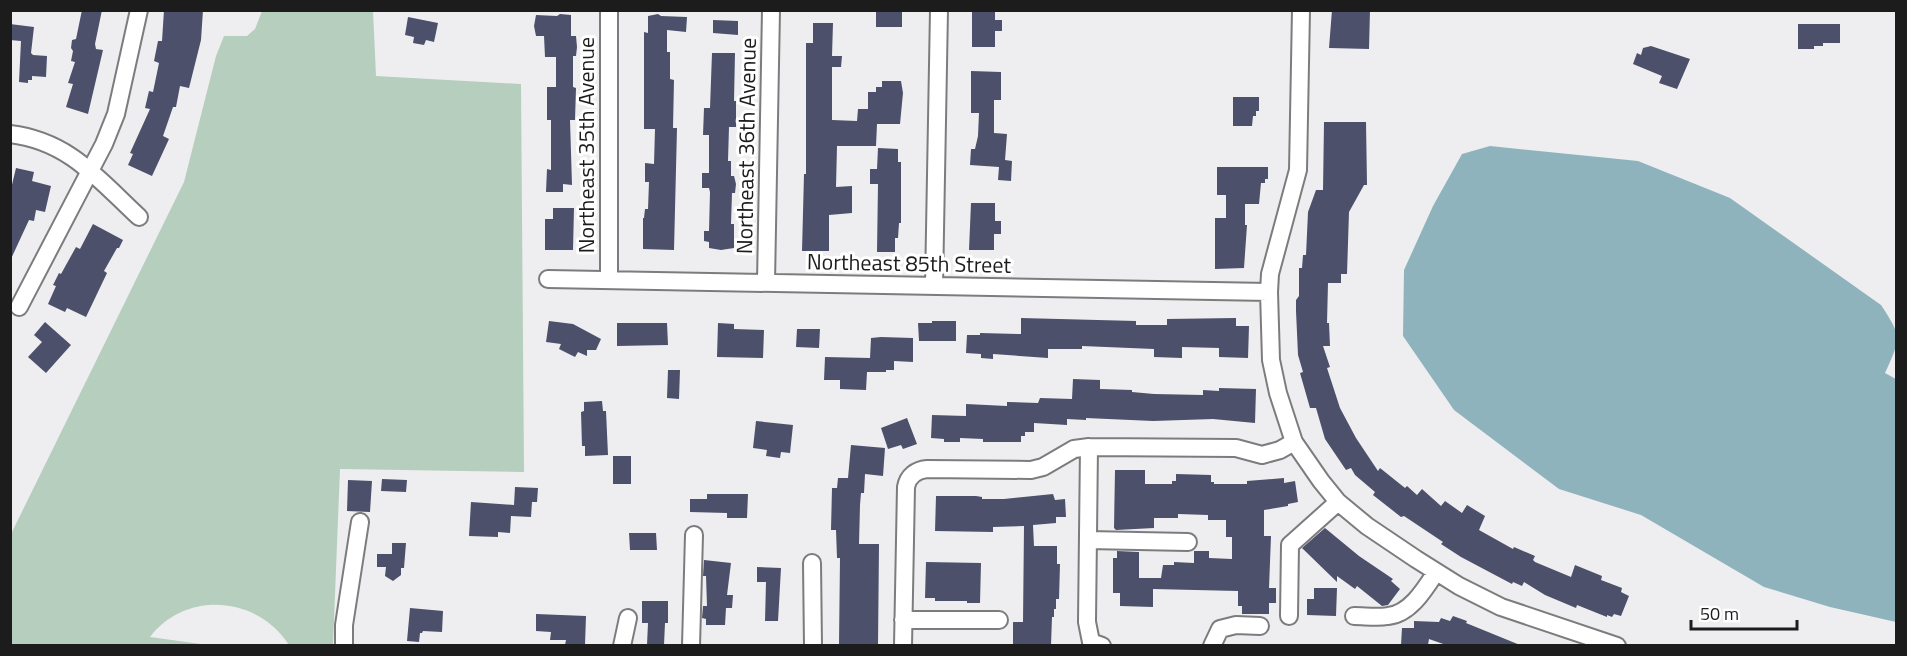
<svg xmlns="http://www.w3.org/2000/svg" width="1907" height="656" viewBox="0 0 1907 656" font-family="'Titillium Web',sans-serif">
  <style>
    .green { fill: #b6cebd }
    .water { fill: #8eb3bd }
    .building { fill: #4c506a }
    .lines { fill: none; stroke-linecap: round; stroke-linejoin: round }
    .minor-casing { stroke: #7c7c7e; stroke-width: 20 }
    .minor { stroke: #fff; stroke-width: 16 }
    .labels { text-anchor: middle; stroke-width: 6; stroke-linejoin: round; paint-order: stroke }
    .street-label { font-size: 22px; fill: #1c1c1d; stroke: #fff }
  </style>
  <rect width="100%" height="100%" fill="#eeeef0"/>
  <path class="green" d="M262 11H373L376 76 521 84 524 472 340 469 333 645H289C258 596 186 590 150 637L208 645H11V534L184 182 216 56 224 36H247L255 29Z"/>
  <path class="water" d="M1490 146 1638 161 1730 198 1881 305C1902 337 1901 338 1885 373L1896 379V622L1830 607 1764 587 1641 515 1559 489 1454 410 1403 336 1404 270 1433 206 1462 154Z"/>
  <path class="building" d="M82 10H102L95 44 96 49 103 50 88 114 66 107 73 84 68 83 75 62 71 61 73 51 71 48 72 40 76 39Z
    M164 10H203L201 40 189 88 180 86 176 107H173L163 136 169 139 152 176 128 165 133 154 130 153 150 109 145 108 149 91 153 92 159 63 154 61 158 41H162Z
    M876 10H902V27H876Z
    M994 10 995 11V20H1002V31H995V47H972V11Z
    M1332 10H1370L1369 49 1329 48Z
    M560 14 571 15V36H576L577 47 576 56H573V87L576 88 575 120H570L572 185 563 184V192H546L547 169 551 170V120H547V87H556V57H545L544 36H536L534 26 536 15 557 16Z
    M658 14 661 16 687 17 686 32 667 30V52H670V79L674 80 673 128H677L674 250 643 249V218H644L645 209H648L649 182H645V163L654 164 655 129H644V32L648 33V16Z
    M408 17 438 23 434 42 426 40 424 45 413 43 414 37 405 35Z
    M713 20 738 21V35L713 33Z
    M813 23H833L832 56H842L841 67H832V120L857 121 858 109H868V92H876V87H882V81H901L903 93 900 124H877L876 146H837L836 187 852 186V213L829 215V251H802L804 174H806V43H813Z
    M10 24 34 27 31 53 33 55 47 56 46 77 32 76V80H28V83L19 82 21 41 10 40Z
    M1798 24H1840V43H1823V46H1814V49H1798Z
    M1651 46 1690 59 1677 89 1659 83 1662 76 1633 64 1637 53 1641 55 1643 48Z
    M712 53H735L734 101H736V127H729L728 161H731V176H734L736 184 735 193H732L731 224H734V248L721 250 709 248V242L704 241V231H709L710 192 709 188H702V173H709V135H703L704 108H710Z
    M971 71 1001 72V100H994V133L1007 134 1005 160 1012 161 1011 181 998 180 999 167 970 165 971 149H975L978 136 979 113H971Z
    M1233 97H1259V111H1256V116H1253L1252 126H1233Z
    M1324 122H1366L1367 185H1364L1349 212 1347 274H1341V283H1328L1327 323H1329L1330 346H1323L1330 367 1327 368 1340 408 1356 438 1378 471 1380 468 1405 488 1407 486 1417 495 1422 489 1441 506 1445 501 1462 513 1467 505 1485 516 1479 530 1513 549 1514 547 1535 556 1533 560 1535 562 1571 577 1575 565 1602 576 1601 580 1622 588 1621 592 1629 596 1621 616 1614 614 1612 617 1607 615V617L1577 605 1576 608 1545 595 1524 582 1522 586 1513 582 1512 584 1461 557 1441 544 1443 542 1404 516 1401 517 1373 495 1375 492 1355 475 1351 468 1346 470 1325 439 1316 408H1310L1300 373 1303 372 1298 355 1296 311V300L1299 296V268H1302L1303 255H1306L1308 212 1316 190H1323Z
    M878 148 898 149V162H901V223H899L898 238H895V252H877L878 184H870V169H877Z
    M1217 167H1268V179H1265V183H1261L1259 204H1245V225H1247L1244 268 1215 269V218H1226V195H1217Z
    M16 168 34 172 32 181 51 186 45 212 36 210 34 221 29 220 10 261V193Z
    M971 203H995V221H1001V234H994V250H969Z
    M553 208H574L573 250H545V219H553Z
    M93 224 123 240 119 248H117L104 271 107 273 86 317 67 308 65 312 48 304 56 286 53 285 59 273 61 274 76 247 80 249Z
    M1021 318 1136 321V325H1167V319L1236 318V326H1249L1248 358 1219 357V348L1182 347V358L1154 357V349L1082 346V349H1048V358L993 354V359L981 358V354L966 353 967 335H980V333L1021 334Z
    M549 321 573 324 601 339 596 350H587V356L578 352 575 357 559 349 561 344 546 342Z
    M932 321H956V341H919L918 323H932Z
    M45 322 71 345 46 373 28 357 42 342 34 335Z
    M617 323H667L668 345 617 346Z
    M718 323 734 324V329L764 330 763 358 717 357Z
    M797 329H820L819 348 796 347Z
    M881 337 913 338V362L894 361V370H886V372H867L866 390 840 389V380H824L825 357 870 358 871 338Z
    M668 370H680L679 399 667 398Z
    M1073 379 1100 380V389L1132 390V392L1154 394 1203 395V390L1219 391V388L1256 389 1255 423 1213 419 1153 421 1086 418V420L1067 419V425L1034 423V432H1025V436H1021V442H983V439L960 438V442H944V439L931 438 932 415 966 416V404L1007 406V402L1038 403 1040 398 1072 399Z
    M602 401 603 411H606L608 455 585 456V446H582L581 412 584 411V402Z
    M907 418 917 444 903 449 901 445 888 449 881 428Z
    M756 421 793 425 790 453 781 452 780 458 766 456 767 450 753 448Z
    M851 445 885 448 883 476 865 474 864 493H861L860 505 859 544H879L878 645H839L840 558H837L836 530H831L832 488H837L838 478H848Z
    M613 456H631V484H613Z
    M1115 470H1145V484H1172V481H1176V474L1211 475V482H1214V484H1247V481L1284 478V483L1295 481 1298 502 1288 504V506L1264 510V536H1271L1269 588H1276V603H1269V614H1242V606H1238V591L1153 589V607L1120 606V593H1113V558H1117V551L1139 552V578H1161L1163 565H1174V562L1194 563V551H1209V558L1232 559V537H1226V520H1208V515L1178 514V518H1154V528L1116 530 1114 528Z
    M382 479 407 480 406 492 381 491Z
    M348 480 372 481 370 512 347 511Z
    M515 487 538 488 537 502H532L531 517 511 516 510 533 498 532V537L469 536 471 502 514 505Z
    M707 494H748L747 518H727V513L690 512V499H707Z
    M1053 494 1055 500 1065 499 1066 517H1056V523L1033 525 1034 546H1057V564H1060L1059 599H1056V609H1054V617H1052L1051 645H1013V622H1023L1024 526 993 527V532L935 531 936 496H976L982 497V499H1004Z
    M1325 528 1359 556 1393 579 1391 581 1400 589 1388 605 1382 606 1357 586 1355 589 1337 576V582L1302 548Z
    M629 533H656L657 550H630Z
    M392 543H406L404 568H401V575L393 581 385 576 386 567H377V554H392Z
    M704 560 731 563 727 595H733L732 608H726L725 625H706V619L702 618 703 606H707L706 576H703Z
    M926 562 981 563 980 603H967V601H935V598H925Z
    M757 567 781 568 778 621H765L766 582H757Z
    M1314 588H1337L1336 616 1307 615V599H1314Z
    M642 601H668V623H665L664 645H647L648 623H642Z
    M410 608 443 611 442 632 423 631 422 633H420L419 642 407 641Z
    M536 614 586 616 585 645H565L566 640H550L551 632 536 631Z
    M1453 616 1467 621 1466 623 1520 645H1446L1429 639 1428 645H1401L1402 628H1414V621L1439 622 1441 618 1450 621Z"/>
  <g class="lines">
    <g class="minor-casing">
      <path id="minor" d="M1301 10 1298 170 1270 274 1269 292 1271 360 1278 393 1294 442 1321 481 1338 502 1367 526 1416 559 1459 586 1501 607 1617 646
        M10 134C69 141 98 179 139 217
        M548 279 1269 292
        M609 280V10
        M766 282 771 10
        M934 286 939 10
        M19 307 104 144 116 114 139 10
        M1089 447 1087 622 1091 642 1102 646
        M1088 540 1188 542
        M812 563 813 646
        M1289 616 1290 545 1338 502
        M1354 616C1365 616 1377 618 1388 616 1410 614 1425 589 1436 572
        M903 620H999
        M344 646V625L360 522
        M622 646 628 618
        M691 646 694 535
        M903 646 906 487C908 476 916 470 927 469L1031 470 1043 467 1074 449 1089 447 1236 448 1262 455 1280 450 1294 442
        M1212 646 1220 629 1236 625 1260 626"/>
    </g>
    <use href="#minor" class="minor"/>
  </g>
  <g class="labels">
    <g class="street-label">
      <text transform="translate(586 145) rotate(-90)" y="8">Northeast 35th Avenue</text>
      <text transform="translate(746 146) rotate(-89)" y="8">Northeast 36th Avenue</text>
      <text transform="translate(909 263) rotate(1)" y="8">Northeast 85th Street</text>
    </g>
  </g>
  <rect width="1907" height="656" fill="none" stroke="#1c1c1d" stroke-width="24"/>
  <path d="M1691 620v9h106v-9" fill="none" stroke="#1c1c1d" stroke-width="3"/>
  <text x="1700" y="620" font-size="18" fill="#1c1c1d" stroke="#ffffff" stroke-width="4.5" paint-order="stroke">50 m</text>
</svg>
